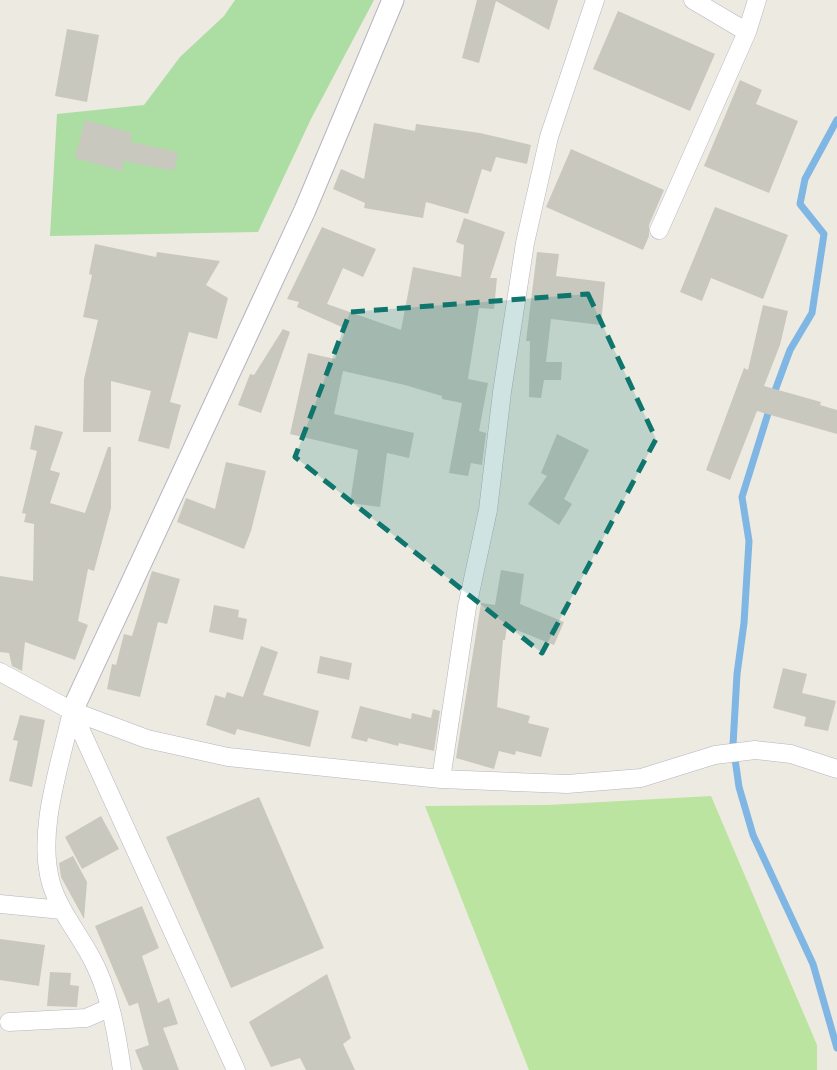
<svg xmlns="http://www.w3.org/2000/svg" width="837" height="1070" viewBox="0 0 837 1070" font-family="'Fira Sans',sans-serif">
  <style>
    .green { fill: #acdda3 }
    .pitch { fill: #bae4a0 }
    .lines { fill: none; stroke-linecap: round; stroke-linejoin: round }
    .stream { stroke: #7fb6e4; stroke-width: 7 }
    .building { fill: #c9c8bf }
    .minor-casing { stroke: #b4b4bf; stroke-width: 19 }
    .tertiary-casing { stroke: #b4b4bf; stroke-width: 23 }
    .minor { stroke: #fff; stroke-width: 18 }
    .tertiary { stroke: #fff; stroke-width: 21 }
    .marked { fill: #0f766e; fill-opacity: 0.2; stroke: #0f766e; stroke-width: 5; stroke-dasharray: 14 9; stroke-linejoin: round }
  </style>
  <rect width="100%" height="100%" fill="#edeae1"/>
  <path class="green" d="M235 0H374L311 119 258 232 50 236 57 114 144 105 180 57 224 16Z"/>
  <path class="pitch" d="M711 796 817 1045V1070H529L425 806 548 805Z"/>
  <g class="lines">
    <path class="stream" d="M773 396 790 350 812 313 824 234 800 204 805 179 837 120
      M770 407 742 497 749 541 744 623 737 674 733 745 739 787 753 835 813 964 837 1048"/>
  </g>
  <path class="building" d="M477 0H558L549 30 496 1 479 63 462 58Z
    M618 11 715 54 690 111 593 69Z
    M67 29 99 35 87 102 55 96Z
    M740 80 762 90 756 104 798 121 769 193 704 166Z
    M85 120 132 133 130 142 178 152 174 171 124 161 122 171 75 158Z
    M374 123 415 131 416 124 480 133 531 145 527 164 496 157 491 172 482 169 468 214 426 202 423 218 364 208 365 203 333 189 341 169 364 179Z
    M571 149 664 190 649 225V236L643 250 546 207Z
    M715 207 788 235 763 299 711 278 702 301 680 292Z
    M464 218 505 232 490 278H497L494 309 479 308 468 379 488 383 479 431 486 433 482 465 471 463 468 476 449 473 462 403 442 399V396L405 385 343 371 334 414 414 433 409 458 387 453 380 507 350 503 358 450 290 434 308 353 335 359 346 329 297 307 299 302 287 299 322 227 376 249 363 277 343 268 327 304 401 330 413 267 461 277 464 245 456 242Z
    M95 244 156 257 157 252 220 261 206 285 228 298 217 339 189 332 170 402 181 405 169 449 138 441 151 391 111 381V432H83L84 379 98 320 83 317 92 275 89 274Z
    M537 252 559 254 556 276 605 282 601 325 551 319 546 362H562L561 380H544L541 398 529 397 530 341H526Z
    M763 305 788 311 780 345 764 386 821 402 820 405 837 410V434L757 411 730 480 706 470 744 368 748 370Z
    M283 329 290 332 261 413 238 405 250 374 254 375Z
    M35 425 63 432 50 470 60 473 50 503 85 513 108 447H111V508L94 571 88 569 78 621 88 625 75 660 25 642 22 671 12 666 9 653 0 652V576L33 581 34 524 24 522 26 514 22 513 37 451 30 449Z
    M557 434 589 450 564 499 572 504 559 525 528 504 547 476 541 473Z
    M226 462 266 471 251 531 244 549 177 522 186 498 215 509Z
    M501 570 524 574 520 604 564 622 554 645 507 626 505 640H503L497 707 530 716 528 723 549 728 541 757 516 751 515 755 499 751 494 769 456 758 481 603 495 605Z
    M152 571 180 579 167 624 158 622 140 697 107 689 112 664 116 665 124 634 132 636Z
    M214 605 239 610 238 617 247 619 243 640 209 632Z
    M261 646 278 652 263 695 319 711 310 747 237 729 235 735 206 725 215 695 225 698 227 692 243 697Z
    M320 656 352 663 349 680 317 673Z
    M783 668 807 674 802 693 836 701 828 731 804 726 806 717 773 708Z
    M360 706 411 719 412 713 431 718 433 709 440 711 434 751 399 743 398 746 368 738 367 742 351 738Z
    M20 715 45 720 32 787 9 781 18 741 13 740Z
    M259 797 324 948 231 988 166 837Z
    M101 816 119 849 82 869 65 837Z
    M73 856 87 882 84 919 61 877 59 863Z
    M142 906 159 948 142 956 158 1003 169 998 178 1024 163 1028 179 1070H143L135 1050 149 1045 138 1003 129 1006 95 926Z
    M0 939 45 945 39 986 0 980Z
    M50 972 71 973 70 985 79 986 77 1007 47 1006Z
    M327 974 351 1038 343 1044 355 1070H306L300 1058 271 1067 249 1022Z"/>
  <g class="lines">
    <g class="minor-casing">
      <path id="minor" d="M693 0 747 32
        M659 230 747 32 757 0
        M0 672 72 711 147 739 228 757 441 779 567 784 641 778 715 755 755 750 791 754 837 769
        M72 711 236 1070
        M72 711C61 763 36 831 51 883 60 914 83 938 96 967 111 999 117 1036 122 1070
        M441 779 467 607 488 510 502 392 525 243 549 137 595 0
        M0 904 62 910
        M9 1022 86 1018 109 1008"/>
    </g>
    <g class="tertiary-casing">
      <path id="tertiary" d="M72 711 305 210 393 0"/>
    </g>
    <use href="#minor" class="minor"/>
    <use href="#tertiary" class="tertiary"/>
  </g>
  <path class="marked" d="M588 294 656 439 542 653 295 457 350 312Z"/>
</svg>
